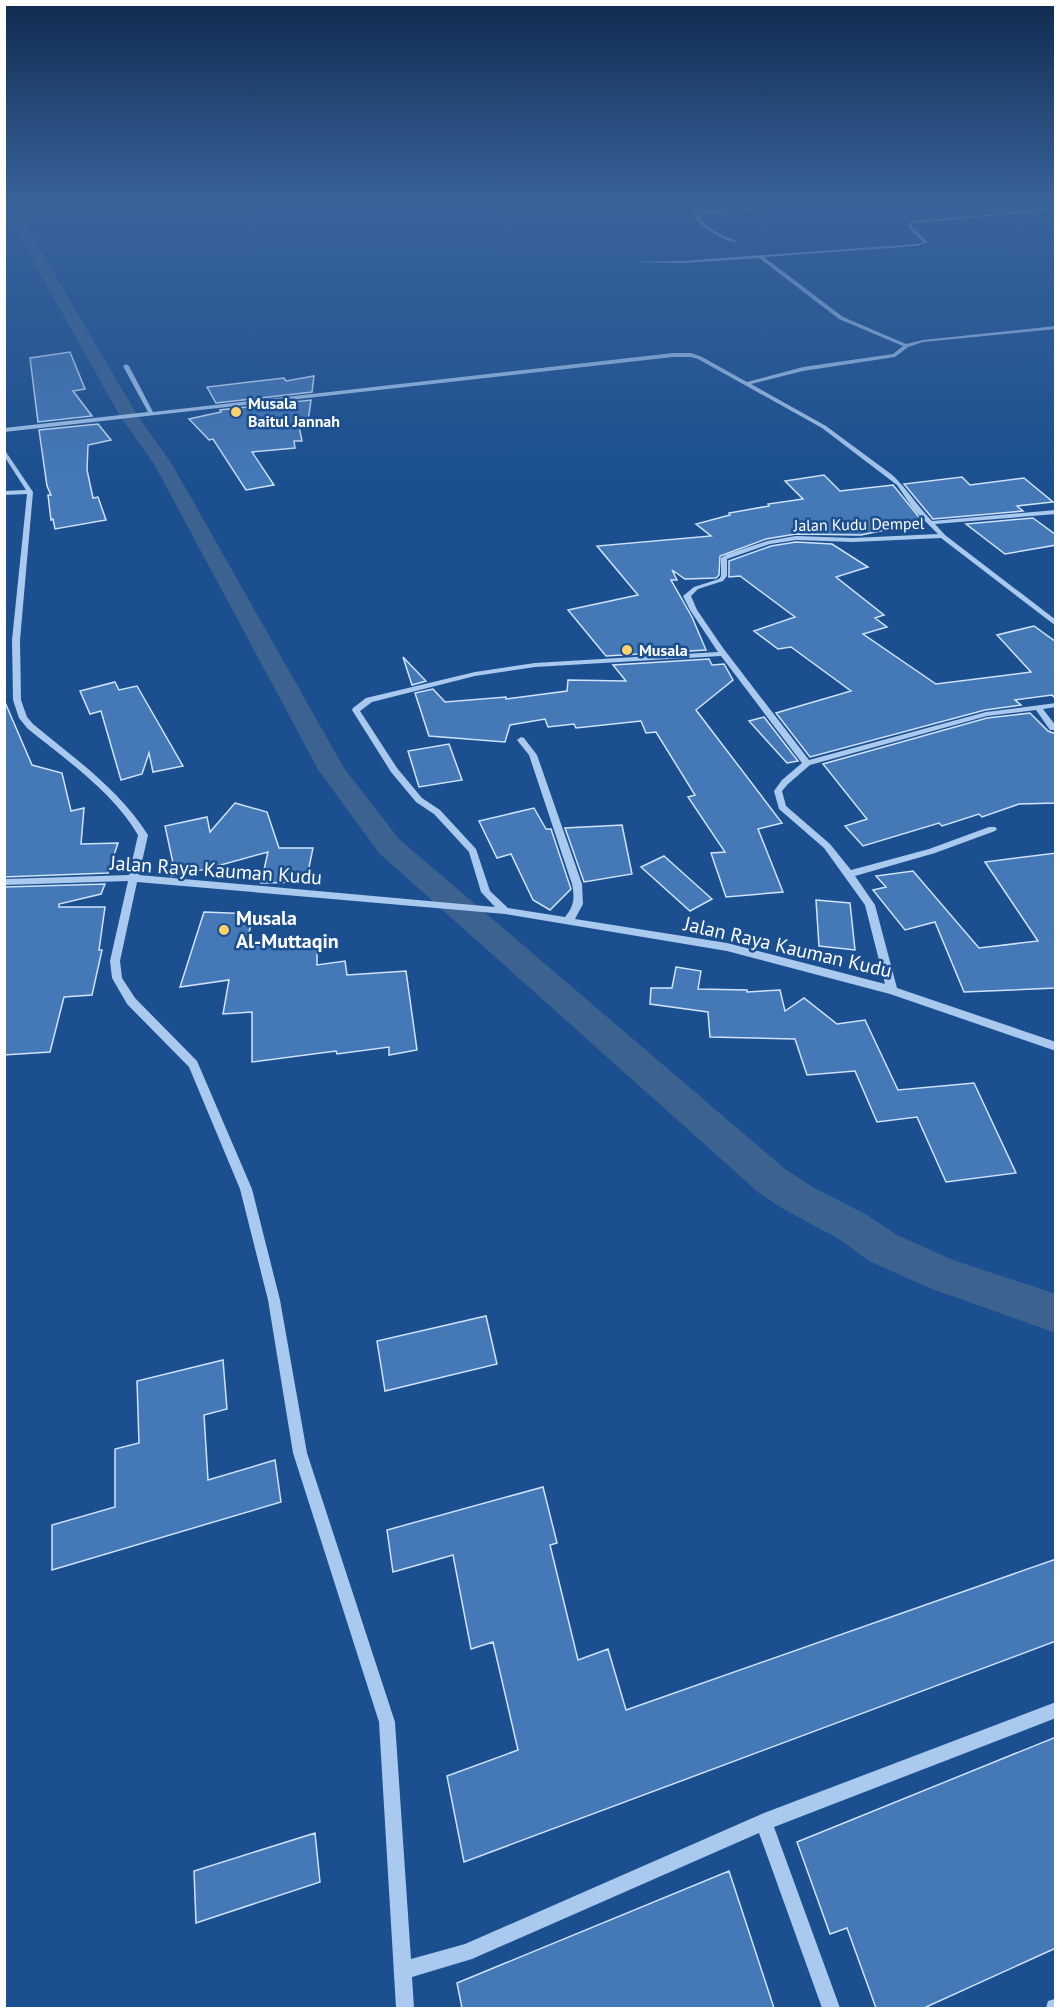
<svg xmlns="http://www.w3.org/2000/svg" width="1060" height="2013" viewBox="0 0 1060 2013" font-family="'PT Sans',sans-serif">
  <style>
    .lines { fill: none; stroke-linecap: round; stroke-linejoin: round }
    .canal { fill: #3c6290; fill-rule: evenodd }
    .building { fill: #4478b7; stroke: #cfe3fa; stroke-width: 1.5 }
    .minor { fill: #a9c9ee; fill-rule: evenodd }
    .poi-dot { fill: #ffd166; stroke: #1b4f8f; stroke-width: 2 }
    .labels { text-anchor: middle; stroke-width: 5; stroke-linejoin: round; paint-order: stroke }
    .far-poi-label { font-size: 16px; font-weight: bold; fill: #fff; stroke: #1b4f8f; text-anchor: start }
    .far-street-label { font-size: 16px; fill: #fff; stroke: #1b4f8f }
    .street-label { font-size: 20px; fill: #fff; stroke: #1b4f8f }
    .poi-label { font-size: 20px; font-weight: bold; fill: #fff; stroke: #1b4f8f; text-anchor: start }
  </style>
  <rect width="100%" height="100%" fill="#1b4f8f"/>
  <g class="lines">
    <path class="canal" d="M4 203H13L137 415 172 464 344 768 399 839 785 1169 811 1186 867 1215 897 1235 953 1260 1056 1294V1333L932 1289 869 1261 839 1239 785 1210 759 1193 379 853 319 771 154 464 120 416 4 209Z"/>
  </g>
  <path class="building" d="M70 352 85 389 73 391 92 416 38 422 30 358Z
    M314 376 312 392 216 403 207 387 284 378 286 381Z
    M311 400 308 421H298L302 441H294L295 448 252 452 274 485 246 490 213 439 209 440 189 419 221 412 220 410Z
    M98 424 111 440 88 445 87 470 93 498 98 497 106 520 55 529 53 519 51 520 48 495H51L47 486 39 430Z
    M824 475 840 491 893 485 923 522 861 535 796 534 766 539 720 556 719 575 716 578 685 579 672 570 677 580H671L692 617 706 650 606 656 568 610 638 595 597 546 711 536 696 524 730 515 729 513 769 506 768 504 803 499 785 481Z
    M962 477 970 485 1024 478 1053 502 1017 506 1023 511 933 519 904 484Z
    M1033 518 1056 535V545L1005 554 966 524Z
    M796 542 832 544 868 567 836 577 884 615 875 618 887 627 863 634 936 684 1031 672 997 635 1034 626 1056 642V699L1052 695 1015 700 1021 705 985 710 810 757 776 713 851 691 791 647 778 649 754 631 795 617 740 576 729 577V561L771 546Z
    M403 657 426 681 412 685Z
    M709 659 712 665 724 664 733 680 696 710 782 823 758 829 783 892 726 897 711 853 725 852 688 797 695 795 656 732 646 733 641 721 576 728 574 724 548 727 545 719 510 725 505 742 429 736 415 693 433 689 445 702 506 697V699L567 691 568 680 626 681 613 665Z
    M115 682 119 690 137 686 183 766 153 772 149 753 142 774 121 780 101 711 90 714 80 691Z
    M4 700 32 765 62 773 71 811 84 808 81 844 118 843 108 873 4 877Z
    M1030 713 1048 731 1056 734V803L1019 804 982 817 979 814 942 826 939 823 863 846 845 826 867 819 823 764 987 718Z
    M764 717 798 761 787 763 749 721Z
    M449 744 462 780 419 787 408 751Z
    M235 803 267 812 279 848H313L306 882 261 883 268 852 206 869 172 876 175 872 165 826 207 817 210 832Z
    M534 808 546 829H551L571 889 550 910 533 900 511 854 497 858 479 821Z
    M622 825 632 874 584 882 565 828Z
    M1056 853V988L964 992 935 922 905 930 873 890 886 887 876 876 913 871 979 948 1038 941 985 862Z
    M664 856 712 899 690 911 641 867Z
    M105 884 101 894 59 904V907H105L99 950H102L92 995 64 997 50 1052 4 1055V887Z
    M816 900 850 903 855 950 819 946Z
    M204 912 254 914 245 947 317 940V965L345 961 347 975 406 971 417 1050 389 1055V1047L337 1054 336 1051 252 1062V1012L223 1014 229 980 180 987Z
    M676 967 701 971 698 989 747 990V992L780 990 785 1011 804 998 837 1024 865 1020 898 1090 974 1083 1016 1173 946 1182 917 1117 877 1122 855 1071 807 1075 795 1039 710 1037 708 1012 650 1004 651 988H672Z
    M486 1316 497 1364 385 1391 377 1341Z
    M223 1360 227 1409 204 1415 208 1480 275 1460 281 1502 52 1570V1525L115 1507V1449L139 1443 137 1381Z
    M543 1487 557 1543 550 1545 578 1660 608 1649 626 1710 1056 1559V1641L464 1862 447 1776 518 1750 493 1642 471 1649 453 1555 393 1572 387 1530Z
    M1056 1737V1948L924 2008H876L847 1928 830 1934 797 1842Z
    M315 1833 320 1882 196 1923 194 1871Z
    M729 1871 774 2008H462L457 1983Z"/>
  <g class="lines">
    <path class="minor" d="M687 203H692L704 211 818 203H841L698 214 697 216 714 231 736 241 735 243C718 237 705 230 693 216L695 212H700Z
      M987 203H992L1007 212 1056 208V210L915 223 911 225 912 227 928 242 917 246 764 257 843 317 906 344 923 340 1056 326V329L923 342 908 347 895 357 803 371 751 384 826 426 891 474C907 488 917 506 932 521L1056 510V514L935 524 945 535 1056 620V626L941 538 853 542 796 540 770 544 727 559V576L723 581 698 589 691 596 697 610 723 648 809 760 986 712 1056 703V707L1043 709 1056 726V730H1050L1036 710 987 716 810 765 788 784 782 791 786 806 830 844 851 870 929 849 989 827H995L997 829 995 831 935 853 855 876 875 905 897 988 1056 1042V1051L890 994 727 951 505 914 137 882 120 961 122 978 135 998 197 1061 252 1189 280 1300 307 1453 395 1722 411 1959 465 1944 764 1813 1056 1702V1718L774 1827 840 2008H822L759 1833 472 1959 412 1977 414 2008H396L379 1722 293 1453 268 1300 240 1189 189 1067 127 1004 112 978 110 961 128 881 4 885V879L129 875 138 835C112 791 66 760 27 728L19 718 13 700 12 640 27 494 4 495V491L26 490 4 456V449L33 492 20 640 21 700 27 717 33 724C74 758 119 789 148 835L139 875 495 907 481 892 469 852 434 814 416 802 391 772 352 710 353 708 366 698 475 672 535 663 718 652 690 610 683 596 694 587 719 579 721 576V558L727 554 767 541 796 536 853 538 938 534 914 510 897 485 822 428 698 359 691 357H673L4 432V428L148 412 123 366 126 364 129 366 153 412 673 353H691L702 357 747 382 803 367 893 354 903 346 839 319 759 258 683 263 632 262 683 261 917 244 923 242 909 228 908 223 914 221 1003 213ZM721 656 802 763 782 780 774 791 779 809 824 848 865 905 885 984 727 943 575 919 583 904 582 884 537 755 524 738 521 737 517 740 529 755 572 884C575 898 574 906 565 917L508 908 490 891 476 849 440 810 422 798 397 768 360 711 372 702 475 676 535 667Z
      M1055 1999 1056 2008H1046L1048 2001Z"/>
  </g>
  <linearGradient id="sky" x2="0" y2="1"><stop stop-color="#0f2b4f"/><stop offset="0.42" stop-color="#39639b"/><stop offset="1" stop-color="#39639b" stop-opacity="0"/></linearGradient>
  <rect width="1060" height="485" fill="url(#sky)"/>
  <g class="poi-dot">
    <circle cx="236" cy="412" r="6"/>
    <circle cx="627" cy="650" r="6"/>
    <circle cx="224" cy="930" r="6"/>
  </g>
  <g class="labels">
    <g class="far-poi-label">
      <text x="248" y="409">Musala<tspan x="248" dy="18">Baitul Jannah</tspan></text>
      <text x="639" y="656">Musala</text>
    </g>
    <g class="far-street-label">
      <text transform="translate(859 524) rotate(-1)" y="6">Jalan Kudu Dempel</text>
    </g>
    <g class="street-label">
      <text transform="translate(216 870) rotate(4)" y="7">Jalan Raya Kauman Kudu</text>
      <text transform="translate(788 947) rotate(13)" y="7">Jalan Raya Kauman Kudu</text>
    </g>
    <g class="poi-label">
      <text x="236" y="925">Musala<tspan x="236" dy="23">Al-Muttaqin</tspan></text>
    </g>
  </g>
  <rect width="1060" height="2013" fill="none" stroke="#ffffff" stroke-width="12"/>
</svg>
